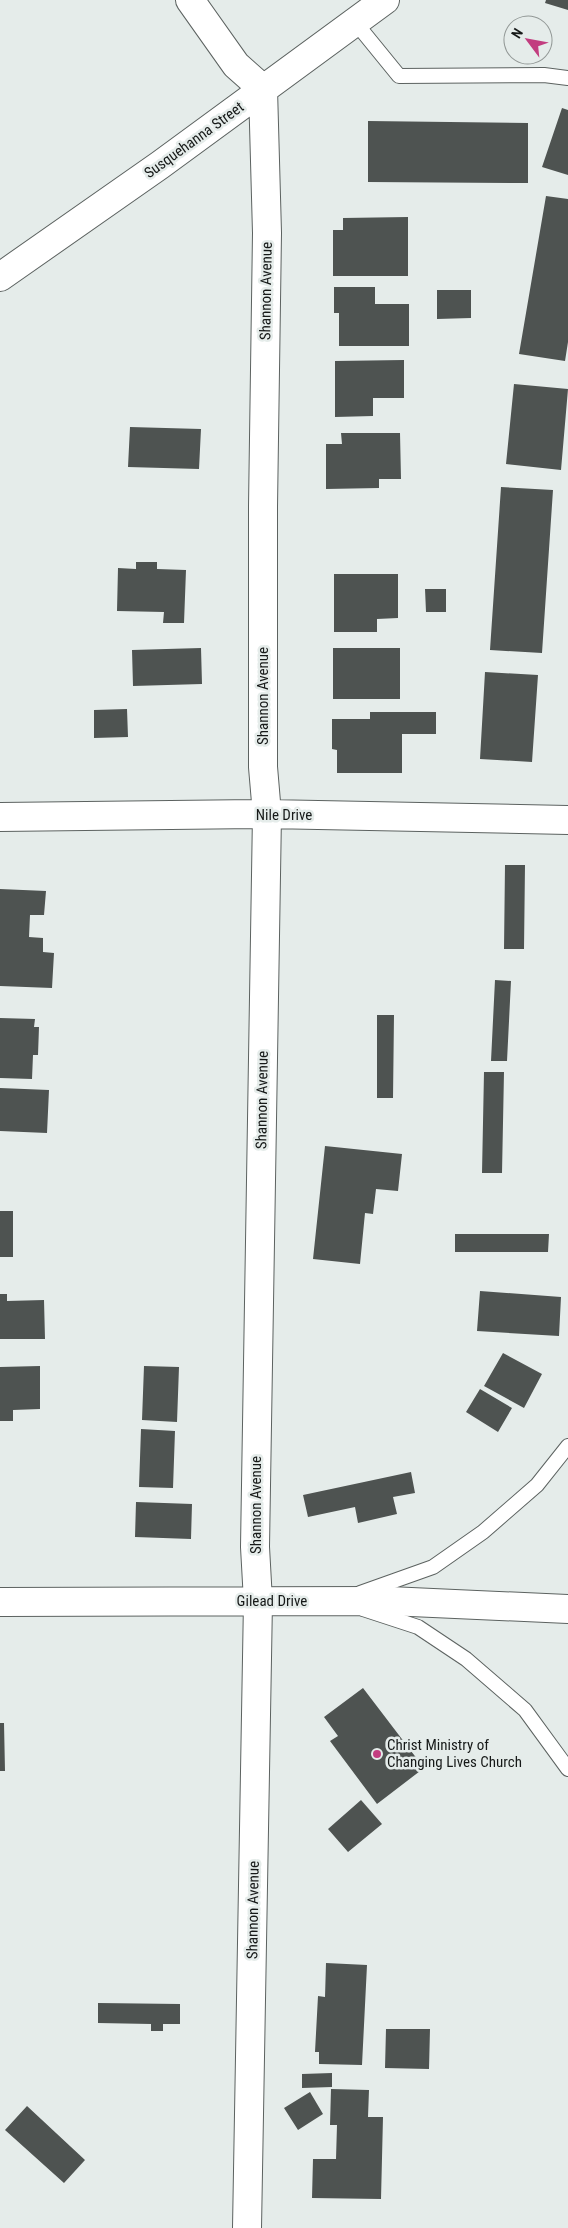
<svg xmlns="http://www.w3.org/2000/svg" width="568" height="2228" viewBox="0 0 568 2228" font-family="'Roboto Condensed',sans-serif">
  <style>
    .building { fill: #4e5351 }
    .lines { fill: none; stroke-linecap: round; stroke-linejoin: round }
    .lane-casing { stroke: #5c6260; stroke-width: 16 }
    .street-casing { stroke: #5c6260; stroke-width: 30 }
    .lane { stroke: #fff; stroke-width: 14 }
    .street { stroke: #fff; stroke-width: 28 }
    .poi-dot { fill: #c23d7f; stroke: #e5ecea; stroke-width: 2 }
    .labels { text-anchor: middle; stroke-width: 5; stroke-linejoin: round; paint-order: stroke }
    .street-label { font-size: 15px; fill: #161918; stroke: #e5ecea }
    .poi-label { font-size: 15px; fill: #161918; stroke: #e5ecea; text-anchor: start }
  </style>
  <rect width="100%" height="100%" fill="#e5ecea"/>
  <path class="building" d="M546 0H568V10L545 3Z
    M562 108 568 110V175L542 167Z
    M368 121 528 123V183L368 182Z
    M546 196 568 199V342L565 361 519 354Z
    M408 217V276H333V230H343V218Z
    M334 287H375V304H409V346H339V313H334Z
    M437 290H471V318L437 319Z
    M404 360V398H373V416L335 417V361Z
    M514 384 568 389 561 470 506 464Z
    M130 427 201 429 199 469 128 467Z
    M341 433H400L401 479H379V488L326 489V444H342Z
    M501 487 553 490 542 653 490 650Z
    M136 562H157V569L186 570 184 623H163L164 612 117 611 118 568 136 569Z
    M334 574H398V618L377 619V632H334Z
    M425 589H446V612H426Z
    M201 648 202 684 133 686 132 650Z
    M333 648H400V699H333Z
    M485 672 538 675 532 762 480 759Z
    M127 709 128 737 94 738V710Z
    M370 712H436V734H402V773H337V750L332 749V719H370Z
    M505 865H525L524 949H504Z
    M0 889 46 891 44 915H30L29 937 43 938V952L54 953 52 988 0 986Z
    M495 980 511 981 507 1061H491Z
    M377 1015H394L393 1098H377Z
    M0 1018 35 1019 34 1027H39L38 1055H33L32 1079 0 1078Z
    M484 1072H504L502 1173H482Z
    M0 1088 49 1090 47 1133 0 1131Z
    M325 1146 402 1154 398 1191 376 1189 373 1214 365 1213 360 1264 313 1259Z
    M0 1211H13V1257H0Z
    M455 1234H549L548 1252H455Z
    M480 1291 561 1297 559 1336 477 1331Z
    M0 1294H7V1301L44 1300 45 1339H0Z
    M503 1353 542 1374 524 1408 484 1386Z
    M40 1366V1409L13 1410V1421H0V1367Z
    M144 1366 179 1367 177 1422 142 1420Z
    M480 1389 512 1408 498 1432 466 1412Z
    M141 1429 175 1431 173 1488 139 1487Z
    M411 1472 415 1493 393 1497 397 1514 358 1523 355 1507 308 1517 303 1495Z
    M136 1502 192 1504 191 1539 135 1537Z
    M363 1688 424 1768 377 1804 330 1741 338 1736 324 1717Z
    M0 1723H4L5 1771H0Z
    M361 1800 382 1824 348 1852 328 1829Z
    M326 1963 367 1965 362 2065 319 2064V2052H315L318 1996 325 1997Z
    M98 2003 180 2004V2024H163V2031H151V2024L98 2023Z
    M386 2029H430L429 2069 385 2068Z
    M332 2073V2087L302 2088V2074Z
    M331 2089 369 2090 368 2117H383L381 2199 312 2198 313 2159H336L337 2125H330Z
    M310 2092 323 2114 298 2130 284 2108Z
    M27 2106 85 2160 64 2183 5 2130Z"/>
  <g class="lines">
    <g class="lane-casing">
      <path id="lane" d="M355 22 399 76 544 75 568 78
        M360 1593 433 1567 483 1532 537 1485 568 1446
        M363 1609 418 1627 466 1659 525 1710 568 1769"/>
    </g>
    <g class="street-casing">
      <path id="street" d="M190 0 236 65 263 89 267 233 263 507V767L267 814 255 1547 258 1601 247 2228
        M0 277 160 165 385 0
        M0 817 267 814 568 820
        M0 1602 389 1601 568 1609"/>
    </g>
    <use href="#lane" class="lane"/>
    <use href="#street" class="street"/>
  </g>
  <circle class="poi-dot" cx="377" cy="1754" r="5"/>
  <g class="labels">
    <g class="street-label">
      <text transform="translate(194 140) rotate(-36)" y="5">Susquehanna Street</text>
      <text transform="translate(266 291) rotate(-89)" y="5">Shannon Avenue</text>
      <text transform="translate(263 696) rotate(-90)" y="5">Shannon Avenue</text>
      <text x="284" y="820">Nile Drive</text>
      <text transform="translate(262 1100) rotate(-89)" y="5">Shannon Avenue</text>
      <text transform="translate(256 1505) rotate(-90)" y="5">Shannon Avenue</text>
      <text x="272" y="1606">Gilead Drive</text>
      <text transform="translate(253 1910) rotate(-89)" y="5">Shannon Avenue</text>
    </g>
    <g class="poi-label">
      <text x="387" y="1750">Christ Ministry of<tspan x="387" dy="17">Changing Lives Church</tspan></text>
    </g>
  </g>
  <g transform="translate(528 40) rotate(302)"><circle r="24" fill="#e5ecea" stroke="#929896"/>
  <path d="M0-4L9 19L0 12L-9 19Z" fill="#c23d7f"/>
  <text y="-8" font-size="14" font-weight="bold" text-anchor="middle" fill="#161918">N</text>
  </g>
</svg>
